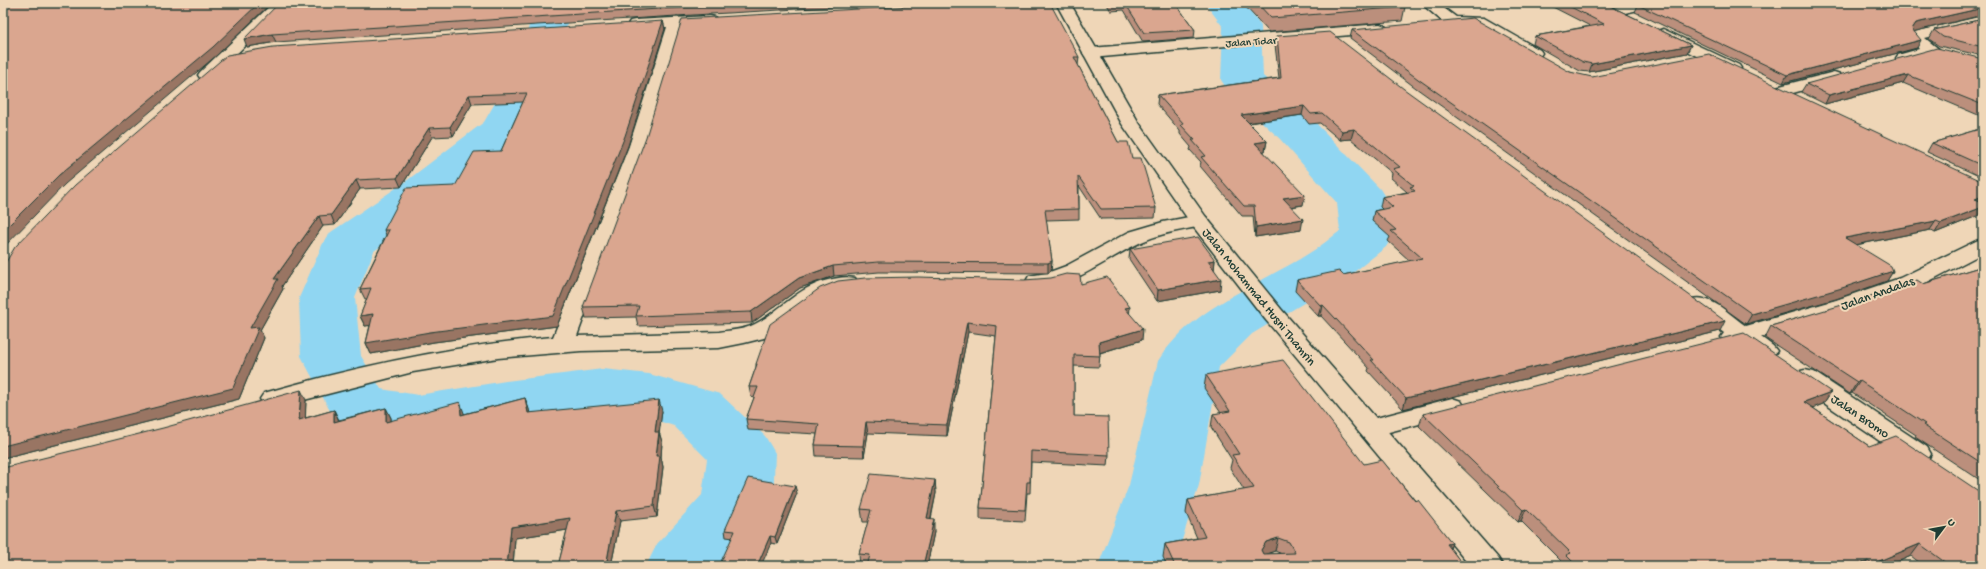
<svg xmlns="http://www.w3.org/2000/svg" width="1986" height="569" viewBox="0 0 1986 569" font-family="'Gochi Hand',sans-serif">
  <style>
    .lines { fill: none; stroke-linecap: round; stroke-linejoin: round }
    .river { fill: #90d6f2; fill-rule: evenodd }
    .street-casing { stroke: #1f3d34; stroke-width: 3 }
    .secondary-casing { stroke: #1f3d34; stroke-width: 3 }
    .street { fill: #efd6b7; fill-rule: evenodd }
    .secondary { fill: #efd6b7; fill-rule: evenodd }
    .wall { fill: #bb8f7b; stroke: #1f3d34; fill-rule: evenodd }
    .shaded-wall { fill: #997464; stroke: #1f3d34 }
    .building { fill: #daa68f; stroke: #1f3d34; fill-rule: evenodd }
    .labels { text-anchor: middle; stroke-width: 4; stroke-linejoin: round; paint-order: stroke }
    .far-street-label { font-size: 11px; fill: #1f3d34; stroke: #efd6b7 }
    .street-label { font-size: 13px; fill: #1f3d34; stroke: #efd6b7 }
  </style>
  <rect width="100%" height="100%" fill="#efd6b7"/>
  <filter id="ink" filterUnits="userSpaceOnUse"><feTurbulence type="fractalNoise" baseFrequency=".025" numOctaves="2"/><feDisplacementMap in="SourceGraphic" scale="8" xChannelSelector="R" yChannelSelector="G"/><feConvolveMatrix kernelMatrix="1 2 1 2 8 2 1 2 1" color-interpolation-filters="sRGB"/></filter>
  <g filter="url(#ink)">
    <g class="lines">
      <path class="river" d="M536 3H572L557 65 518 140 441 204 374 251 355 298 361 356 381 389 418 395 506 381 603 369 649 374 720 394 765 436 775 453 773 504 762 523 728 566H646L657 544 702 495 707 459 674 426 646 417 603 411 506 425 418 441 360 430 337 424 301 356 299 298 323 243 331 232 405 182 484 122 517 65Z
        M1205 3H1243L1261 26 1263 76 1312 119 1380 189 1387 200 1393 236 1386 247 1349 276 1252 334 1219 367 1199 485 1174 566H1098L1129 485 1158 361C1193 306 1258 286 1311 252 1321 246 1330 238 1340 231L1337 203 1280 139 1227 89 1221 80 1223 27Z"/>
      <g class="street-casing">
        <path id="street" d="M273 3H288L212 78 206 80 200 78 198 75 200 72Z
          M1421 3H1437L1456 17 1484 18 1540 50 1542 53 1540 56H1528L1476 26 1444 25 1442 21Z
          M1632 3H1658L1656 6 1616 15 1611 14 1609 11 1611 8Z
          M710 16 715 17 717 20 715 23 682 26 647 146 577 336 719 332C731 330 744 330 755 324 782 310 796 288 828 280 837 278 845 276 855 278L858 283 855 288 836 292 819 298 775 332 764 338 744 343 719 348 581 351 498 358 413 372 273 408 264 405 260 399 264 393C359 366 455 345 553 337L629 146 667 27H630L628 24 630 21 635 20Z
          M1983 16V24L1925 38 1940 50 1938 53 1904 63 1898 61 1896 58 1898 55 1919 49 1909 38 1914 32Z
          M1380 24 1385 26 1388 29 1385 32 1091 58 1085 56 1083 53 1085 50 1091 48Z
          M1663 29 1739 65 1741 68 1739 71 1733 73 1727 71 1658 37 1655 34 1658 31Z
          M1834 72 1840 74 1842 77 1840 80 1782 96 1776 95 1774 91 1776 87Z
          M1199 215 1206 217 1209 221 1206 225C1185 230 1164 232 1144 241 1111 254 1066 295 1029 286L1026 281 1029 276 1047 273 1066 266 1129 232 1163 222Z
          M1983 239V253L1916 288 1852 310 1761 337 1773 346 1777 351 1773 356C1758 361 1750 352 1738 343L1733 344 1725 342 1721 337 1724 333 1692 309 1689 304 1692 299C1711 294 1730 315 1746 326L1836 300 1900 278 1976 241Z
          M1805 370 1814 372 1927 447 1931 454 1927 461 1918 464 1909 461 1796 384 1793 378 1796 372Z
          M1452 398 1461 401 1465 407 1461 413 1370 437 1361 434 1357 428 1361 422Z"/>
      </g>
      <g class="secondary-casing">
        <path id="secondary" d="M1056 3H1070L1139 123 1206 217 1281 309 1498 558 1503 566H1470L1265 319 1192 225 1122 124Z"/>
      </g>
      <use href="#street" class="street"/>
      <use href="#secondary" class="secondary"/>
    </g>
    <path class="wall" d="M279 3H902L676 16 276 42 247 47Z
      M964 3 1079 57 1078 65 1118 142 1132 158 1156 208 1155 218 1101 219 1079 186V219L1046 220 1052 261 1051 271 1048 273 879 272 834 276 800 288 752 323 638 326 636 317 586 318 583 307Z
      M1106 3H1175L1195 30 1194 38 1143 42 1124 10 1111 11Z
      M1243 3H1401L1405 7 1402 21 1269 32 1243 4Z
      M1545 3H1606L1612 7 1691 45 1687 53 1589 72 1580 71 1533 44 1535 36 1590 26Z
      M1983 3V15L1914 31 1917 48 1783 83 1635 12 1638 5Z
      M1983 19V56L1939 46 1929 39 1934 30Z
      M663 21 665 29 628 146 557 326 434 342 371 354 366 343 370 325 365 326 360 316 367 299H365L360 289 386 235 384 230 455 186 501 151 523 102 472 104 453 136 432 137 401 187 360 189 335 225 323 226 282 286 283 289 260 330 264 338 239 399 3 458V262H6Z
      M1352 30 1570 72 1982 214 1935 233 1930 230 1856 245 1893 271 1887 281 1836 299 1746 324 1416 88 1350 38Z
      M1277 36 1720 331 1403 409 1368 371 1369 368 1321 316H1318L1295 291 1297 280 1343 275 1410 261 1388 241 1390 237 1372 221 1374 211 1382 209 1380 207 1382 197 1407 192 1391 178 1392 173 1351 139 1340 140 1320 123 1309 124 1302 115 1249 123 1267 141 1265 151H1263L1303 205 1291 207 1301 230 1255 237 1253 216H1242L1200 166 1201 162 1190 150 1191 147 1180 134V131L1157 104 1158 95 1279 78 1275 45Z
      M1983 59V117L1903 83 1825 104 1801 92 1806 84Z
      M1983 128V178L1927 152 1932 143Z
      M1130 249 1215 260 1214 269 1220 290 1157 301 1129 259Z
      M1983 266V482L1915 437 1916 435 1861 399 1852 393 1850 394 1765 338 1771 326 1923 284Z
      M1081 284 1129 313 1142 340 1100 353 1099 367 1074 366V416L1109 455 1108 466 1031 462 1030 493H1027L1025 521 980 519V508L996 336 968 332 947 436 868 433 864 457 816 456 815 445 817 434 748 430 746 419 754 398 751 397 749 387 756 367V364Z
      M1206 375 1364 464 1415 501 1452 543 1450 548 1464 566H1167L1163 557 1165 544 1197 538 1186 513 1188 500 1244 490 1230 468 1232 460 1211 427 1213 414 1221 413 1204 388ZM1275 551 1282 554H1264Z
      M1831 392 1823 404 1813 408 1869 446 1983 566H1924L1911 556 1888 566H1560L1562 562 1521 521 1518 522 1419 426 1423 414Z
      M525 398 530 413 662 411 659 432 662 442 661 457 663 467 657 517 620 521 611 566H558L567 530 515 538 513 566H3L306 400 305 418 334 410 339 420 386 408 391 418V421L464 413V414Z
      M935 480 936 493 931 519 934 532 927 566H860L859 554 868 522H863L861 509Z
      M797 493 777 544 726 537 725 530Z"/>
    <path class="shaded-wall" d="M259 3H271L217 55 65 184 3 248V231L59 175Z
      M1983 8V15L1912 32V29L1916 23Z
      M663 21 665 29 628 146 557 326 434 342 371 354 366 343Z
      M272 34 276 42 247 47 244 39Z
      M1921 40 1917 48 1783 83 1787 75Z
      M1691 45 1687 53 1589 72 1592 64Z
      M1908 75 1903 83 1825 104 1829 95Z
      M469 95 472 104 453 136 450 127Z
      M1304 106 1302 115 1240 124 1241 115Z
      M429 128 432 137 401 187 397 178Z
      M1354 129 1351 139 1340 140 1342 131Z
      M1267 141 1265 151 1254 153 1255 143Z
      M356 180 360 189 335 225 331 215Z
      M1305 195 1303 205 1281 208 1283 198Z
      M1983 196V203L1975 199Z
      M1983 207V213L1982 214 1935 233 1941 223Z
      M319 216 323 226 282 286 283 289 260 330 264 338 239 399 3 458V446L250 328 274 279Z
      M1303 219 1301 230 1255 237 1256 227Z
      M1936 221 1930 230 1840 248 1845 238Z
      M1215 260 1214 271 1208 261Z
      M1052 261 1051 271 1048 273V263Z
      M833 266 834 276 800 288 752 323 751 312 799 278Z
      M1893 271 1887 281 1836 299 1746 324 1752 314Z
      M1221 279 1220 290 1157 301 1158 290Z
      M1323 305 1321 316H1318L1321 306Z
      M1130 307 1129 318 1125 308Z
      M373 314 377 325 365 326 360 316Z
      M1725 321 1720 331 1403 409 1406 398Z
      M967 322 968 332 947 436V425Z
      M1143 329 1142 340 1099 353V342Z
      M1860 381 1852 393 1850 394 1857 382Z
      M301 390 306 400 305 430 299 420Z
      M1831 392 1823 404 1797 414 1804 402Z
      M525 398 529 409 532 424 528 413Z
      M659 400 662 411 658 443 655 432Z
      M460 402 464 413 466 425 461 415Z
      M386 408 391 418V433L386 422Z
      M334 410 339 421 334 422Z
      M866 422 868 433 864 457 863 446Z
      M659 432 662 442 661 457 663 467 657 517 654 506 656 456Z
      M935 480 936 493 928 531 927 518Z
      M795 486 797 493 777 544 775 537Z
      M1526 509 1521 521 1518 522 1523 510Z
      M616 511 620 521 611 566H606Z
      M570 518 574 529 515 538 513 566H507L511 527Z
      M934 519V532L927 566H923Z
      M770 536 771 543 761 566H757Z
      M1278 538 1275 551 1263 555 1261 550 1266 542Z
      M1452 543 1447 556V544Z
      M1920 544 1911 556 1888 566H1871L1872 564Z
      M1868 561 1864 566H1853Z"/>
    <path class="building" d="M3 3H259L213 47 59 175 3 231Z
      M279 3H758L674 8 272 34 244 39Z
      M964 3H1050L1079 57H1074L1118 142H1128L1132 158H1141L1156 208 1101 209 1078 176 1079 209 1045 210 1052 261 1048 263 878 262 833 266 799 278 751 312 636 316 639 306 583 307 646 137 682 19Z
      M1125 3H1175L1195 30 1144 33Z
      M1257 3H1401L1405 7 1271 18Z
      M1563 3H1606L1612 7 1691 45 1592 64 1583 62 1535 36 1604 24Z
      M1645 3H1983V8L1916 23 1912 29 1921 40 1787 75 1638 5Z
      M1473 18 1570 72 1592 77 1709 54 1983 182V196L1975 199 1983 202V207L1941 223 1936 221 1845 238 1891 266 1893 271 1842 288 1752 314 1418 79 1352 30Z
      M1983 19V47L1943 37 1934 30Z
      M663 21 625 136 553 316 430 332 366 343 373 314 360 316 371 288 360 289 389 230H384L406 188 455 186 474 152 501 151 527 93 469 95 450 127 429 128 397 178 356 180 331 215 319 216 274 279H278L250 328 259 327 233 388 3 446V262H6L15 247 75 185 227 55 273 47Z
      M1330 32 1404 89 1725 321 1406 398 1371 360H1374L1323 305 1321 306 1297 280 1339 271 1343 275 1422 258 1391 231 1396 230 1374 211 1393 207 1382 197 1415 191 1410 187 1414 186 1393 169 1400 167 1354 129 1342 131 1322 113 1311 114 1304 106 1241 115 1267 141 1255 143 1305 195 1283 198 1303 219 1256 227 1254 206H1244L1201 157 1206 156 1192 140H1195L1181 125 1184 124 1158 95 1281 78 1277 36Z
      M1937 48 1983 59V105L1908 75 1829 95 1806 84Z
      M1983 128V166L1932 143Z
      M1198 237 1215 260 1208 261 1221 279 1158 290 1130 249Z
      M1983 266V464L1923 425 1925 424 1869 387 1860 381 1857 382 1771 326 1859 300 1917 280 1923 284Z
      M1066 274 1080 275 1081 284 1107 277 1130 307 1125 308 1143 329 1099 342 1100 356 1074 355V416L1108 417 1109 455 1031 451 1030 482H1027L1025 510 980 508 997 326 967 322 947 425 866 422 863 446 815 445 819 424 746 419 758 387H749L757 364H756L770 324 820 288 838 281 865 278 918 277 1024 280 1051 278Z
      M1744 333 1831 392 1804 402 1869 446 1896 436 1983 494V566H1950L1920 544 1872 564 1868 561 1853 566H1577L1566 555 1571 553 1526 509 1523 510 1423 414Z
      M1283 360 1364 464 1382 460 1415 501 1418 500 1452 543 1447 544 1464 566H1175L1165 544 1205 537 1188 500 1254 488 1232 455 1239 454 1213 414 1230 411 1206 375ZM1278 538 1289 542 1295 553 1263 554 1261 550 1266 542Z
      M301 390 299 420 334 410V422L386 408V422L460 402 461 415 525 398 528 413 659 400 655 432H659L656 456H660L654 506 616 511 606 566H558L570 518 511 527 507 566H3V468L163 428Z
      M871 474 935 480 927 518 934 519 923 566H867L870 555 859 554 871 510 861 509Z
      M748 478 795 486 775 537 770 536 757 566H719L735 531 725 530Z"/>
  </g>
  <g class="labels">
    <g class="far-street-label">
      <text transform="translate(1251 41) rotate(-4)" y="4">Jalan Tidar</text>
    </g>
    <g class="street-label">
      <text transform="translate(1877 292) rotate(-20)" y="5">Jalan Andalas</text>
      <text transform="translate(1260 296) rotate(51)" y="5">Jalan Mohammad Husni Thamrin</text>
      <text transform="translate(1861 415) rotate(34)" y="5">Jalan Bromo</text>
    </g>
  </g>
  <rect width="1986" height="569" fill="none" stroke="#efd6b7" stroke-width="16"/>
  <rect x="8" y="8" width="1970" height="553" fill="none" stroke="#1f3d34" stroke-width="1.5" filter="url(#ink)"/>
  <g transform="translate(1944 527) rotate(58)" stroke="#efd6b7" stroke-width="3" paint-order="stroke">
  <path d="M0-3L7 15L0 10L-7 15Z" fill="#1f3d34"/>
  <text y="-6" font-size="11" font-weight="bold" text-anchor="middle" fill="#1f3d34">U</text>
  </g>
</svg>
